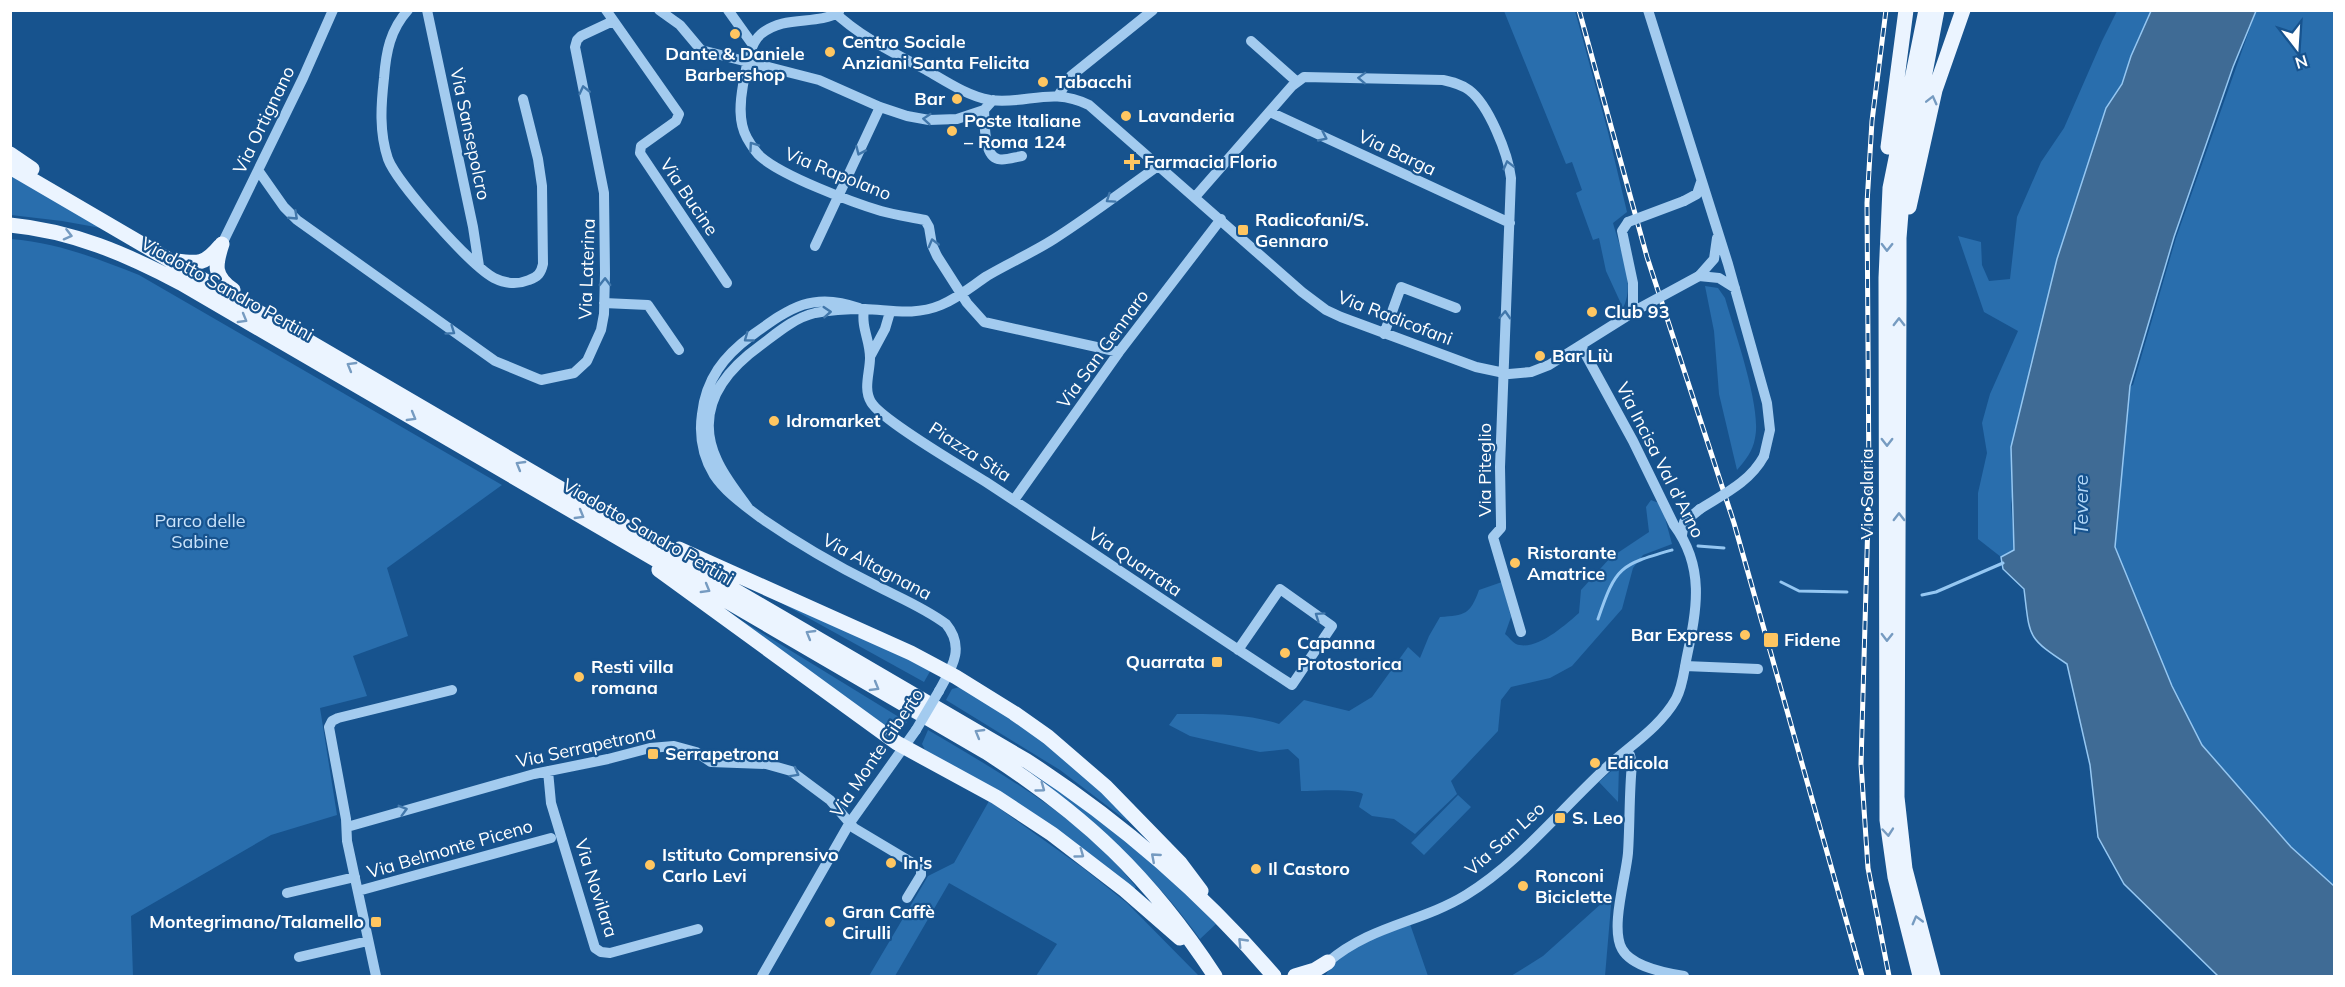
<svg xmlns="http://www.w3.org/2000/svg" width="2345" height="987" viewBox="0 0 2345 987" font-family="Mulish,sans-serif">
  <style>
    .green { fill: #296ead }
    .water { fill: #3f6b95; stroke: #95c7f2; stroke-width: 1.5 }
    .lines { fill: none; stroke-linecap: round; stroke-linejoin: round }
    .stream { stroke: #95c7f2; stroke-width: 3 }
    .minor { stroke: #a3cbef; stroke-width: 10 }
    .major { stroke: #ebf4ff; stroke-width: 15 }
    .rail-casing { stroke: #fff; stroke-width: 5 }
    .rail { stroke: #17538e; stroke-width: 3; stroke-dasharray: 9; stroke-linecap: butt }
    .minor-bridge { stroke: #a3cbef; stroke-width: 10 }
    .oneway { stroke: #4177ab }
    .oneway2 { stroke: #769bc1 }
    .poi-dot { fill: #ffc661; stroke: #17538e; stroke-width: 2 }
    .labels { text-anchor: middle; stroke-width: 4.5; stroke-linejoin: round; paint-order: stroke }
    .poi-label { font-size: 18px; font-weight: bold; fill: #fff; stroke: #17538e; text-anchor: start }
    .street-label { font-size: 18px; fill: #fff; stroke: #17538e }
    .park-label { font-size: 18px; fill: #c9e3fb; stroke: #17538e }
    .water-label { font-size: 20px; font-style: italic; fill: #afd5f6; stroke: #17538e }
  </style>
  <rect width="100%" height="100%" fill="#17538e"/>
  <path class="green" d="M1504 11H1575L1608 132 1627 212 1613 223C1620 249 1636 283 1623 308L1606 271 1599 238 1593 240 1576 193 1582 190 1572 162 1566 164Z
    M2117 11H2151L2131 56 2122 84 2106 108 2030 365 2011 504 2014 550 2001 557 1978 539V493L1987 453 1982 423 1990 394 2018 331 1984 312 1958 236 1981 242 1982 265 1989 281 2010 279 2017 217 2041 162 2064 128 2102 41Z
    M2256 11H2334V886L2291 847 2202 745 2172 686 2115 547 2130 386 2133 385 2176 238Z
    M11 175 101 228 62 221 11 215Z
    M11 239C58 243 96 258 139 275L502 485 387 568 408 636 353 656 367 696 320 708 337 815 271 835 131 916 133 976H11Z
    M1705 286 1718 288 1725 298C1734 330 1762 408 1755 438 1753 451 1745 461 1737 470L1719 394 1714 331Z
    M1651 500 1664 505 1665 518 1672 544 1643 555 1633 568 1622 609 1572 666 1550 678 1511 687 1501 700 1498 731 1451 781 1457 794 1415 834 1394 819 1372 816 1359 807 1363 794C1355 788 1314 791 1301 791L1299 759 1288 749 1260 752 1190 736 1169 725 1177 714C1211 714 1246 713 1279 724L1304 700 1349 711 1372 697 1408 647 1420 658 1429 636 1440 617C1465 615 1470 615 1479 590L1502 582 1511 617 1505 634C1509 637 1512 642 1516 644 1536 652 1565 625 1579 613L1581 590 1610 558 1649 532 1646 507Z
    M756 589 932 668 924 682Z
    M739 619 907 722 898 730 888 728 738 621Z
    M960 687 1040 736 1130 818 1127 821 1060 770 946 700 952 689Z
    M928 730C1002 774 1082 818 1136 887L1133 891 926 752 922 744Z
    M1619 764 1618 802 1599 782Z
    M1029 771C1097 814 1160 866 1216 924L1200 939C1154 874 1093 820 1029 771Z
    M1458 795 1471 807 1424 855 1411 843Z
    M989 801 1083 868 1127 903 1199 976H1036L1057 944 949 883 895 976H869L928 876 954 863Z
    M1612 894 1605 976H1511L1543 956Z
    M1410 924 1428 976H1325C1343 946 1380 937 1410 924Z"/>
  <path class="water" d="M2151 11H2256L2233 67 2174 237 2130 386 2115 547 2172 686 2202 745 2291 847 2334 886V976H2218L2124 884 2098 837 2090 765 2067 664C2026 637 2030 637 2024 589L2003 569 2001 557 2014 550 2011 447 2057 259 2106 108 2122 84 2131 56Z"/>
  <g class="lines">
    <path class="stream" d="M1698 546 1724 548
      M1781 582 1799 591 1847 592
      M1922 595 1936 592 2003 563
      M1598 619C1616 566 1620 565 1672 550"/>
    <path class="minor" d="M408 10C390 30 386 52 384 78 381 105 379 132 388 159 397 183 471 266 494 278 506 284 517 285 529 280 538 277 541 273 543 264L542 186 538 159 523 99
      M427 10 473 227 479 266
      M606 10 679 114 676 121 641 146 640 153 727 283
      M659 10 680 25 701 50 819 80 880 107 907 116 929 120 957 119 984 110 993 100
      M728 10 753 45
      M832 10C860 37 894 53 928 71 947 82 968 96 990 100 1027 105 1051 86 1089 105L1302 292 1326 310 1341 317 1476 367 1509 374 1531 372 1549 365 1640 308
      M1648 10 1728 264 1767 403 1770 430 1764 456
      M839 12C817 26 785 14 761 34 749 44 746 70 743 85 740 102 738 122 747 138 751 145 755 152 761 157 783 176 851 202 881 211 895 215 911 217 925 220L929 227 932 245 937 256 967 303 984 322 1119 352
      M1251 41 1296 81
      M1058 96 1071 76 1153 10
      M984 110C985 122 983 156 998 159 1005 161 1015 157 1022 156
      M1270 112 1510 223
      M258 170 284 207 297 220 495 361 541 380 574 373 587 361 601 330 604 314 605 274 604 193 575 47 577 40 581 36 613 21
      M1195 197 1292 86 1304 77 1443 80C1452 82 1461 84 1469 90 1489 105 1508 154 1511 178L1500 467 1501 522V528L1493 537 1521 632
      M1684 201 1697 194 1701 182
      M1628 222 1622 231 1633 283V312
      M222 244 303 78 333 10
      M815 246 880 107
      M1699 276 1714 259 1717 238
      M1699 276 1719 278 1735 288
      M604 303 648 305 679 350
      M859 308C812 291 790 308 751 336 724 356 706 379 702 414 699 435 703 457 714 475 726 493 744 505 761 518 797 543 835 565 875 585 898 597 925 608 946 624 966 648 951 669 939 691
      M864 309C861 329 870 339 870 358 870 372 863 389 871 402 881 420 964 468 986 482 1088 549 1189 618 1292 685L1332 626 1280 589 1238 650
      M1384 334 1401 287 1456 308
      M871 355 885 329 890 312
      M1014 500 1119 352 1221 219
      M749 509C738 493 725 478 717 460 694 411 722 373 761 345 777 333 794 318 815 313 830 310 850 309 865 309 891 310 915 316 941 305 958 298 972 286 987 276 1009 263 1032 253 1054 239 1090 216 1124 190 1158 166
      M1682 535 1684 522 1700 509
      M1685 666 1758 669
      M1626 751 1630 755 1632 764C1629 794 1630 823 1628 853 1626 877 1610 928 1622 949 1632 967 1665 973 1684 976
      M548 771 551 803 595 948 601 952 610 953 698 929
      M347 827 534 774 608 759 650 748 674 746 696 752 711 762 766 764 791 771 830 800 854 828 921 868V875L907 898
      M358 891 551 838
      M287 893 355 877
      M299 957 368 941
      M1328 962C1371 925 1420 923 1466 895 1520 862 1561 809 1608 766 1631 745 1660 727 1676 699 1683 686 1684 670 1687 656 1697 608 1705 567 1674 525L1633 441 1581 346
      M376 976 347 841 346 819 329 727 332 721 338 718 452 690
      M762 976 849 824 916 730"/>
    <path class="major" d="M1888 147 1906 10
      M10 154 32 169
      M10 167 1027 761C1119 821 1203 893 1274 976
      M1909 207 1935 90 1963 10
      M10 225C73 231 126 254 181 283L986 752C1086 816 1150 877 1215 976
      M222 244C215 265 213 276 233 290
      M176 261C199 264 205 264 220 246
      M679 549 911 653 956 677 1014 713 1048 737 1106 787 1180 863 1201 891
      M659 570 897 743 996 797 1052 834 1125 890 1180 938
      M1295 976 1315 970 1328 962
      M1920 976 1895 877 1887 820 1886 278 1890 188 1926 10
      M1933 976 1905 869 1897 797 1899 299V238L1903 188 1937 10"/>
    <g class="rail-casing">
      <path id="rail" d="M1579 10 1647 257 1734 523 1862 976
        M1886 10 1872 121 1867 203 1869 484 1861 764 1868 868 1889 976"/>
    </g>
    <use href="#rail" class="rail"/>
    <path class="minor-bridge" d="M1628 222 1684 201
      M1640 308 1699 276
      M1700 509C1724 494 1750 482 1764 456
      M916 730 939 691"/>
  </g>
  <defs><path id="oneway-chevron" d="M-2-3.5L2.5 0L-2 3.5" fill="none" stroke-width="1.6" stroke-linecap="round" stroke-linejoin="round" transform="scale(1.5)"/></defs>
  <g class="oneway">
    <use href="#oneway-chevron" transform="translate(1362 78) rotate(-178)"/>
    <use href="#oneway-chevron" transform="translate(584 90) rotate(-103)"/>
    <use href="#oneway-chevron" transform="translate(927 119) rotate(-175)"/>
    <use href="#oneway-chevron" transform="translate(1323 137) rotate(25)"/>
    <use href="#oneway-chevron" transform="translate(753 146) rotate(-125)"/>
    <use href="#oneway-chevron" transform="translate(860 151) rotate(114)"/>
    <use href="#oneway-chevron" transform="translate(1508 165) rotate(-104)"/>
    <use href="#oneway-chevron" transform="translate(1110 199) rotate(146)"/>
    <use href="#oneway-chevron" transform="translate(294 216) rotate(43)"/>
    <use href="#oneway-chevron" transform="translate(933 243) rotate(-105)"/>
    <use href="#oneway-chevron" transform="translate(605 282) rotate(-89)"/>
    <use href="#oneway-chevron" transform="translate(827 312) rotate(-4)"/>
    <use href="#oneway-chevron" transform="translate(1505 315) rotate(-87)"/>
    <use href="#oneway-chevron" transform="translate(451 331) rotate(35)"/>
    <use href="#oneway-chevron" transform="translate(748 338) rotate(144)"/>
    <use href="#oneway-chevron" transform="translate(1319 616) rotate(-145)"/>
    <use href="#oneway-chevron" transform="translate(795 773) rotate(29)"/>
    <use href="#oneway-chevron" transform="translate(403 810) rotate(-16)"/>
  </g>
  <g class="oneway2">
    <use href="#oneway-chevron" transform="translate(1932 100) rotate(-76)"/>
    <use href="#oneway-chevron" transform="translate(68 235) rotate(14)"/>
    <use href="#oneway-chevron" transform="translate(1887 247) rotate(91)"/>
    <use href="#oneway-chevron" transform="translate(243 319) rotate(30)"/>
    <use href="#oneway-chevron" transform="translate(1899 322) rotate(-90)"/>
    <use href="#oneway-chevron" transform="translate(351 366) rotate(-150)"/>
    <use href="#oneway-chevron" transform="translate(412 417) rotate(30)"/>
    <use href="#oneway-chevron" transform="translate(1887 442) rotate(90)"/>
    <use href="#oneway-chevron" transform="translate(520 465) rotate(-150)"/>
    <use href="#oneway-chevron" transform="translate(580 515) rotate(30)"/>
    <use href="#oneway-chevron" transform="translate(1899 517) rotate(-90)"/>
    <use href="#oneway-chevron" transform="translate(706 589) rotate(30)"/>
    <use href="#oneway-chevron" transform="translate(810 634) rotate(-150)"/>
    <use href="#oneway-chevron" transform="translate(1887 637) rotate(91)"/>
    <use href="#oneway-chevron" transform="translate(875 687) rotate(30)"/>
    <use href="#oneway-chevron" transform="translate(979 733) rotate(-150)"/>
    <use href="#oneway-chevron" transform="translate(1041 788) rotate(36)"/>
    <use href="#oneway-chevron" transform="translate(1888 832) rotate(85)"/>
    <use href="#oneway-chevron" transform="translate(1080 854) rotate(36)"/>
    <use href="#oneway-chevron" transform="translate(1155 857) rotate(-139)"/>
    <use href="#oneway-chevron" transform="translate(1917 920) rotate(-105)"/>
    <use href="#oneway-chevron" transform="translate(1242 942) rotate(-134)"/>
  </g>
  <g class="poi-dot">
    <circle cx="735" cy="34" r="6"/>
    <circle cx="830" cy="52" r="6"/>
    <circle cx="1043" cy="82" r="6"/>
    <circle cx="957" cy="99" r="6"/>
    <circle cx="1126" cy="116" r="6"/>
    <circle cx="952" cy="131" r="6"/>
    <path d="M1129 153h6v6h6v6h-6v6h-6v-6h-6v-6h6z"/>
    <rect x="1237" y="224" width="12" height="12" rx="3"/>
    <circle cx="1592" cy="312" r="6"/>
    <circle cx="1540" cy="356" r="6"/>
    <circle cx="774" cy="421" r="6"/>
    <circle cx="1515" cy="563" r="6"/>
    <circle cx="1745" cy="635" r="6"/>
    <rect x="1763" y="632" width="16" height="16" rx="3"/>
    <circle cx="1285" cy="653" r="6"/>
    <rect x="1211" y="656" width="12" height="12" rx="3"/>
    <circle cx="579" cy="677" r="6"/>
    <rect x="647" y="748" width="12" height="12" rx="3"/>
    <circle cx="1595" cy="763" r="6"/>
    <rect x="1554" y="812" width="12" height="12" rx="3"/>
    <circle cx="891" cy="863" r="6"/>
    <circle cx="650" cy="865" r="6"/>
    <circle cx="1256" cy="869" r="6"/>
    <circle cx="1523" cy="886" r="6"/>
    <rect x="370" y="916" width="12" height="12" rx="3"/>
    <circle cx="830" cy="922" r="6"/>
  </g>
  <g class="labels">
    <g class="poi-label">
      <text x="842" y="48">Centro Sociale<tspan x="842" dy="21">Anziani Santa Felicita</tspan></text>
      <text x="735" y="60" text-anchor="middle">Dante &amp; Daniele<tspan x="735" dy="21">Barbershop</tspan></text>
      <text x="1055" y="88">Tabacchi</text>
      <text x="945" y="105" text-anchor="end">Bar</text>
      <text x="1138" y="122">Lavanderia</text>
      <text x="964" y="127">Poste Italiane<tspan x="964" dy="21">– Roma 124</tspan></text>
      <text x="1144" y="168">Farmacia Florio</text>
      <text x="1255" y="226">Radicofani/S.<tspan x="1255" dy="21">Gennaro</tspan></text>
      <text x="1604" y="318">Club 93</text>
      <text x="1552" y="362">Bar Liù</text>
      <text x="786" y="427">Idromarket</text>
      <text x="1527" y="559">Ristorante<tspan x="1527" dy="21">Amatrice</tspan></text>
      <text x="1733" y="641" text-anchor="end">Bar Express</text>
      <text x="1784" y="646">Fidene</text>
      <text x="1297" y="649">Capanna<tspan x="1297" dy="21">Protostorica</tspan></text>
      <text x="1205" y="668" text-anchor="end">Quarrata</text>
      <text x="591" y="673">Resti villa<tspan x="591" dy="21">romana</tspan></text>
      <text x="665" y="760">Serrapetrona</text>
      <text x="1607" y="769">Edicola</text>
      <text x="1572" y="824">S. Leo</text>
      <text x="662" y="861">Istituto Comprensivo<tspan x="662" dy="21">Carlo Levi</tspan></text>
      <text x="903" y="869">In's</text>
      <text x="1268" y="875">Il Castoro</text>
      <text x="1535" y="882">Ronconi<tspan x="1535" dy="21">Biciclette</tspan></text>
      <text x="842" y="918">Gran Caffè<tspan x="842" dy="21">Cirulli</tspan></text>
      <text x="364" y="928" text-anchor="end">Montegrimano/Talamello</text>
    </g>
    <g class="street-label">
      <text transform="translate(264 120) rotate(-64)" y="6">Via Ortignano</text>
      <text transform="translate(470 134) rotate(78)" y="6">Via Sansepolcro</text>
      <text transform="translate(1397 153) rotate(25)" y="6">Via Barga</text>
      <text transform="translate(838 174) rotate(22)" y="6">Via Rapolano</text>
      <text transform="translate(689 197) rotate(56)" y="6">Via Bucine</text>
      <text transform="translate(587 269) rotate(-88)" y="6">Via Laterina</text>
      <text transform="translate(227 289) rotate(29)" y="6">Viadotto Sandro Pertini</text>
      <text transform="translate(1395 318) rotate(21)" y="6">Via Radicofani</text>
      <text transform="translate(1103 349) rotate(-54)" y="6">Via San Gennaro</text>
      <text transform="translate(970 452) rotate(33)" y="6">Piazza Stia</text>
      <text transform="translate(1660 460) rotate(63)" y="6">Via Incisa Val d'Arno</text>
      <text transform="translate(1485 470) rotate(-90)" y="6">Via Piteglio</text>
      <text transform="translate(1867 494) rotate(-90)" y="6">Via Salaria</text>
      <text transform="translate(648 532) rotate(30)" y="6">Viadotto Sandro Pertini</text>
      <text transform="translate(1135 562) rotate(34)" y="6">Via Quarrata</text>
      <text transform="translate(877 567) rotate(28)" y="6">Via Altagnana</text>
      <text transform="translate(586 747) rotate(-12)" y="6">Via Serrapetrona</text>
      <text transform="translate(877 753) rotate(-56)" y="6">Via Monte Giberto</text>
      <text transform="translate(1505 839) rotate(-42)" y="6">Via San Leo</text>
      <text transform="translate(450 849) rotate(-16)" y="6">Via Belmonte Piceno</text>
      <text transform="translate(596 888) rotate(72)" y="6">Via Novilara</text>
    </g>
    <g class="park-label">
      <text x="200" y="527">Parco delle<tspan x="200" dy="21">Sabine</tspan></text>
    </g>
    <g class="water-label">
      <text transform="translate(2081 505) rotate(-90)" y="7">Tevere</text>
    </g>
  </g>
  <rect width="2345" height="987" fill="none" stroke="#ffffff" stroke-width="24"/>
  <g transform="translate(2297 48) rotate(163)" stroke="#17538e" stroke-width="4.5" paint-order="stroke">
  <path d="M0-4.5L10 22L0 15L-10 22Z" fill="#ffffff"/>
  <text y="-9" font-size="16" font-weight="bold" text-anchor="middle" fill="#ffffff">N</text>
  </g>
</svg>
